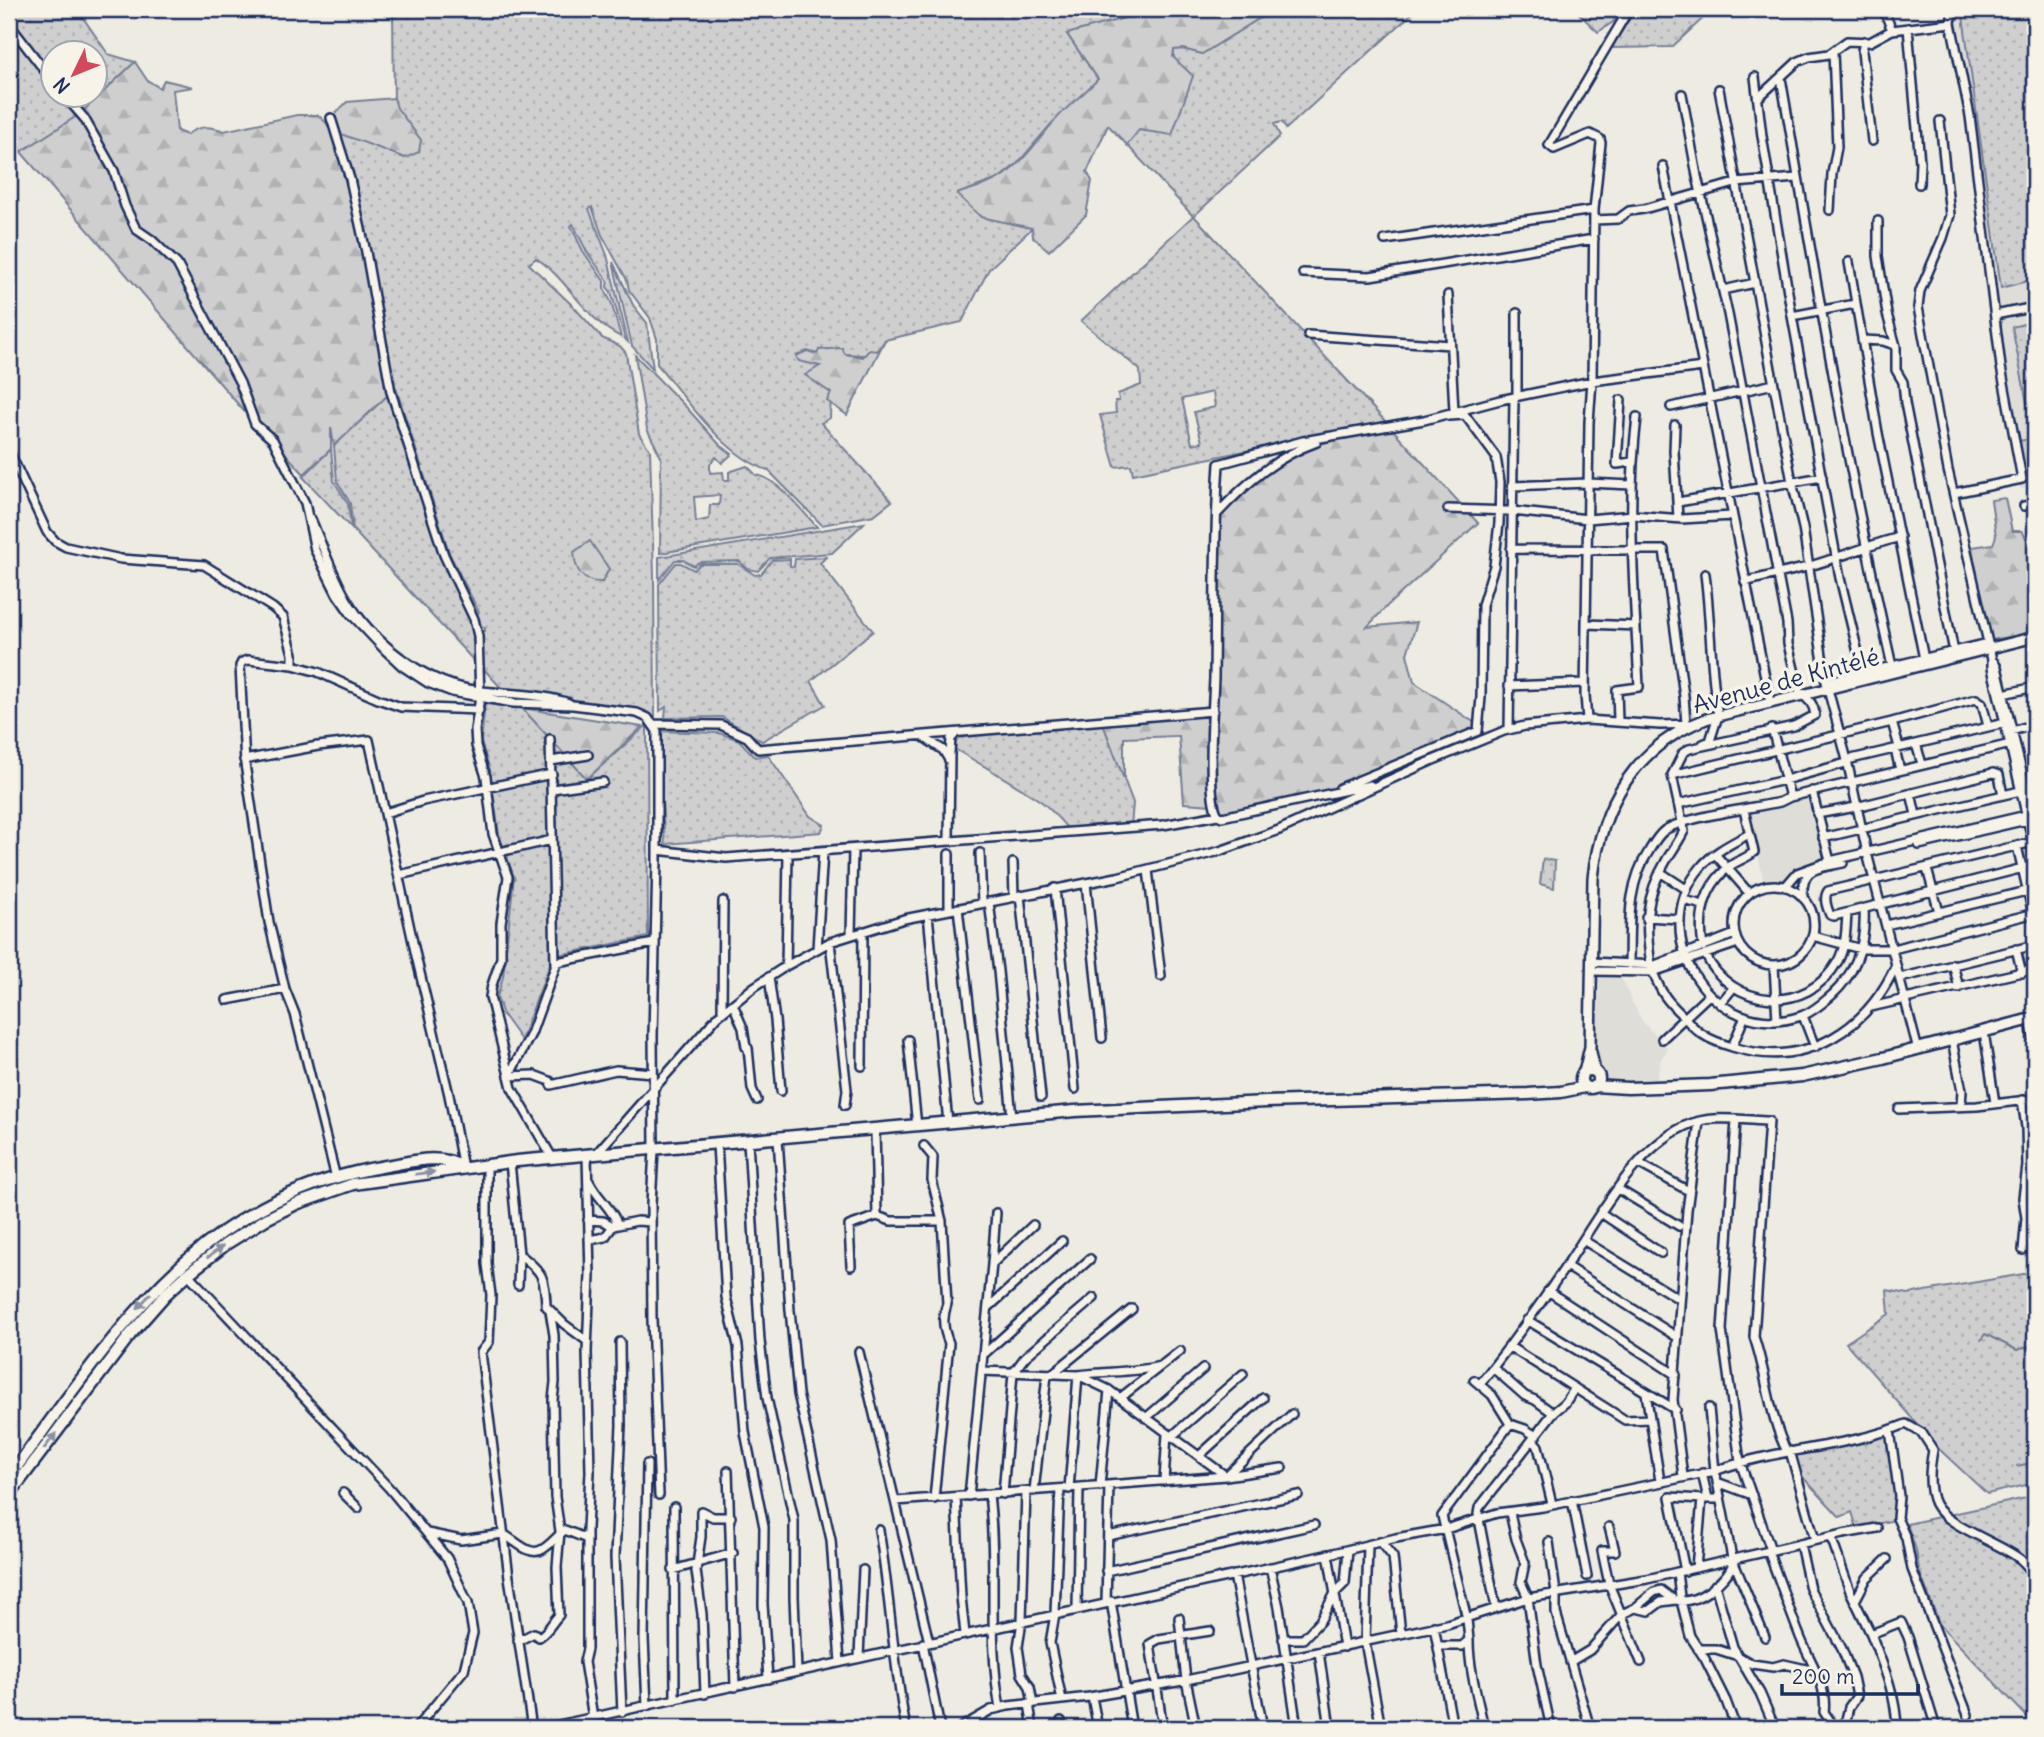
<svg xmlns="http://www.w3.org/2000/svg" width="2044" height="1737" viewBox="0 0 2044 1737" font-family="Delius,sans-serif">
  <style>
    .built { fill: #deddd8 }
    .grass { fill: url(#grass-dots); stroke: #757f96; stroke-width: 2; fill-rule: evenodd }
    .forest { fill: url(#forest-firs); stroke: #757f96; stroke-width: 2 }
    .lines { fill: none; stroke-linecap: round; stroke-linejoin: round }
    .stream { stroke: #6e7992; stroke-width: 2 }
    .minor-casing { stroke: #1b2f5e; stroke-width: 12 }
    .major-casing { stroke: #1b2f5e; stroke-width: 14 }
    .highway-casing { stroke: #1b2f5e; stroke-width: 15 }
    .minor { stroke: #f7f3e8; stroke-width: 7 }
    .major { stroke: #f7f3e8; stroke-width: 9 }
    .highway { stroke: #f7f3e8; stroke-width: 10 }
    .oneway { fill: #8991a3 }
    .labels { text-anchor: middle; stroke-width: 7; stroke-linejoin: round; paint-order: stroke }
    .street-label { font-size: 24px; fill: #1b2f5e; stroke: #f7f3e8 }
  </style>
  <defs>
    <pattern id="grass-dots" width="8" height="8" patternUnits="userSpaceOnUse" patternTransform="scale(1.75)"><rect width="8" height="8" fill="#cfcfcf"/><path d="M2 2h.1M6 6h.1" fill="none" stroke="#b1b2b4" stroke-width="1.8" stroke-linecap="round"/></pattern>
    <pattern id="forest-firs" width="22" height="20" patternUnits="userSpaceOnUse" patternTransform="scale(1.75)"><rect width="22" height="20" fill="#cfcfcf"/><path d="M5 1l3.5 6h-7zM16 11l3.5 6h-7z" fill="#b1b2b4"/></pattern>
  </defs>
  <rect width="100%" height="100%" fill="#eeebe2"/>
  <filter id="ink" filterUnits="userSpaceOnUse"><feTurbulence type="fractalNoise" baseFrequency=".0143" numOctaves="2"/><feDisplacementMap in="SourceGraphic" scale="14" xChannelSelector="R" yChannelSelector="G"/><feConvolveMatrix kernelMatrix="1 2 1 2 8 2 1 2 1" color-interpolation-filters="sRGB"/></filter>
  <g filter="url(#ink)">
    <path class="built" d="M1952 9H2035V485L2020 489 1993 348Z
      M1810 794 1827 859 1805 866 1783 883 1764 882 1748 812 1788 803 1792 798Z
      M1591 972 1620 974 1630 998 1643 1022 1668 1049 1661 1059 1656 1083 1625 1085 1610 1082 1596 1072Z"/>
    <path class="grass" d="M9 9H77L108 54 135 62 80 114 21 152 9 125ZM52 52H94V94H52Z
      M393 9H1157L1067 34 1098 79 1082 97 1052 123 1018 163 998 179 957 194 981 217 1032 228 989 269 962 322 885 340C872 361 865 354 844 354L841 348 819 350 821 366 806 375 831 393 830 418 821 423 892 501 874 515 822 525 768 470C725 457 686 398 657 364V339L650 318 629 290 627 280 602 235 592 207 589 209 607 255 628 342 625 339 611 292 607 287 608 281 587 252 573 224 571 226 583 251 604 281V288L611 302 621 337C586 321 568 279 536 258L529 264 573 306 602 338 620 346 626 353 639 434 650 450 654 576 655 719 646 713C598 705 551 695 503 690L482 667V631H485V628L479 625 476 615 479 612 450 555 396 388 391 392 335 131 405 158 419 147 421 140 394 105ZM589 542 609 569 602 582Z
      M1280 9H1417L1286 129 1282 122 1274 124 1280 136 1194 216 1386 422 1133 474 1131 465 1115 467 1100 415 1116 413 1115 401H1119L1118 394 1141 385 1140 370 1081 321 1193 216 1127 145 1138 130 1172 134 1174 50 1183 49 1202 54 1260 18ZM1213 392 1215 407 1194 412 1202 442 1192 444 1182 399Z
      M1574 9H1622L1613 22 1598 32Z
      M1636 9H1713L1672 47 1611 48Z
      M1962 9H2035V279L2001 288Z
      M613 262 633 305 647 323 653 369 632 346Z
      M2035 321V401L2027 403 2012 327Z
      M635 355 686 407 719 444 732 454 722 463 716 457 710 464V473L723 472 724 480H729V472L747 466 756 475C776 477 803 512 817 527L660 553 661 457 647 429ZM720 495 719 505H710L709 519 696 522 694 497Z
      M388 395 442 560 466 608 474 634 475 662 353 530 350 503 337 481 334 446Z
      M2035 438V476L2022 479 2014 442Z
      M331 449 334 481 348 504 351 528 303 477Z
      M864 523 832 553 770 558 758 571 748 569 739 561 699 562 694 566 683 560H675L659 580V557Z
      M826 557 820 563 873 631 811 681 825 705 762 741 722 717 665 718 666 707 660 711 659 584 676 563H681L694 570 700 564H738L755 575 761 574 772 560 790 559V566L794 567 795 559Z
      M485 704 522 708 587 779 647 725 648 937 553 956 521 1040 503 1015 497 997 503 977 514 877 499 834 490 770 481 742Z
      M1102 721 1133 803 1131 827 1070 831C1060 821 1051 808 1039 800 1010 781 981 764 951 747L956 733Z
      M657 731 719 733 739 740 755 757 768 755 810 816 824 825 821 832 665 844Z
      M1543 859 1555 861 1554 888 1540 884Z
      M2035 1272V1483L1987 1494 1938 1448 1846 1343 1889 1314 1887 1290 1908 1294Z
      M1888 1433 1897 1496 1895 1520 1857 1528 1852 1512 1840 1517 1798 1472 1793 1454Z
      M2035 1496V1715L2030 1720 1940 1625 1919 1570 1916 1550 1907 1524Z"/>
    <path class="forest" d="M1157 9H1280L1260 18 1202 54 1183 49 1174 50 1173 57 1193 76 1172 135 1139 130 1127 145 1108 125 1087 172 1092 181 1086 215 1049 251 1033 237 1032 228 981 217 957 194C970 189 986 186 998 179 1024 164 1039 137 1059 116 1072 102 1085 93 1098 79L1067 34Z
      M135 62 147 80 160 88 164 80 193 87 173 90 177 131 187 135C198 125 210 126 224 131L297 115H318L334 130 331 118 347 102 394 98 397 108 421 140 419 152 405 158 336 132 366 252 391 392 334 446 331 427V449L304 474 273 440 255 424 21 152 80 114Z
      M885 340 847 415 827 401 831 393 805 375 820 366 799 361 796 356 807 351 817 354 819 350 842 348 845 354 863 357 869 350 878 351Z
      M1393 430 1478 523 1388 605 1367 627 1417 622 1407 654 1414 682 1478 725V731L1327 794 1222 817 1213 805 1184 803 1179 736 1124 738V779L1102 721 1213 711 1214 757 1219 517C1242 494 1266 470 1294 455 1322 439 1362 435 1393 430Z
      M2005 498 2012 531H2022L2035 553V632L1992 640 1987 630 1972 547 1993 544 1996 536 1991 500Z
      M590 541 609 569 602 582C581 583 575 569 574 552Z
      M522 708 642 727 587 779Z"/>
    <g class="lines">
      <path class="stream" d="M1981 1340 1985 1334 2017 1350 2035 1345
        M2017 1466 2035 1462"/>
      <g class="minor-casing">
        <path id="minor" d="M1883 9 1892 30
          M1953 9 1951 23 1970 116 2001 367 2022 479 1954 493
          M9 24 52 80
          M1908 28 1920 162 1919 184
          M1864 41 1862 51 1872 141
          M1755 77 1762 136 1792 316 1840 578 1863 673
          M1781 78C1815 275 1848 471 1892 666
          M1719 89 1792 482 1803 528 1826 682 1847 760 1867 853 1918 1050
          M63 94 84 118 114 171 125 206 136 229 152 240 177 264 240 383 255 424 273 440 305 503 315 550 337 594 351 614 385 650 402 666 428 683 452 692 513 703 573 705 637 713 648 718 657 731V860L653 1036 654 1150 651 1204 652 1319 659 1495
          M1758 98 1797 62 1809 57 1829 54 1847 41 1870 42 1892 30 1951 23
          M331 118 350 179 366 252 391 392 444 555 474 619 478 636 480 697 475 730 476 746 486 777 493 834 508 877 501 923V958L492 985 490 997 512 1088 553 1159
          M1940 121 1950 215 1943 238 1920 291 1918 307 1948 470 1992 660V668L2035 852
          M1663 166 1770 702
          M1830 210 1832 174 1837 147 1833 52
          M1594 220 1618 219 1629 211 1644 209 1735 183 1797 178
          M1878 221V256L1887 314 1896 346V370L1903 382 1905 403 1954 652
          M1385 240 1594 210
          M1849 262 1878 433 1924 659
          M1303 273 1370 276 1594 239
          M1723 290 1755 283
          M1448 295 1454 411
          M1517 313V396
          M1995 315 2035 307
          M1792 316 1855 304
          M1308 335 1450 345
          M1862 340 1883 341 1895 345
          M1621 400 1617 464 1632 462
          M1671 407 1774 384
          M1675 425 1674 451 1678 518
          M9 451 47 532 55 541 66 547 121 559 204 565 273 608 283 617 293 654V665
          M1512 486 1588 483 1632 485
          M1678 502 1822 477
          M2024 506 2035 504
          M1448 509 1512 511 1588 519 1633 515 1682 519 1732 516
          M1217 514C1245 484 1277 456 1317 442
          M311 519C322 545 332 573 346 598 371 640 420 680 468 689 501 695 537 692 569 703
          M1511 549 1664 550 1684 696 1686 724
          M1705 574C1711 621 1710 669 1718 715
          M1745 582C1767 576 1789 572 1810 566 1841 557 1869 545 1900 537
          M1587 624 1636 626
          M1993 661 1997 667 2035 826
          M1826 682 1988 643
          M1509 686 1585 683
          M2003 694 2035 687
          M1587 720 1585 695 1589 422 1592 381 1594 210 1601 143 1600 139 1590 134 1554 149 1549 145 1629 9
          M1618 721 1617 690 1639 687C1635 597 1626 506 1637 417
          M1892 722 1899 747
          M653 724 721 725 747 737 758 749 1213 711
          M1772 729 1790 797
          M1509 730 1514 397
          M2012 731 2029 726 2035 716
          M922 736 943 750 949 760
          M550 739 555 964
          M1703 744 1710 741 1717 719 1721 715
          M1916 744 1922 764
          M1895 749 1900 770
          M244 760 318 746 369 740 416 956 449 1095 463 1168
          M1847 760 2005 723
          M551 761 588 755
          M1672 775 1683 753 1689 749 1794 726 1815 715C1814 705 1809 698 1800 694L1788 644 1787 623 1728 314 1697 176 1682 94
          M1340 788 1478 731 1481 697 1482 605 1494 566 1499 523 1500 482 1496 457 1465 415 1449 416
          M552 789 603 782
          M1812 791 1830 861
          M1911 793 1916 815
          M1678 804 1785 780 1846 763
          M385 813 423 801 552 774
          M1817 814 1856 807 1993 773 1999 775 2003 795
          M1218 815C1206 797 1213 704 1214 678 1215 607 1214 535 1219 464L1303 441 1424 420 1500 400 1592 381 1703 367
          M1749 834C1733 843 1713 852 1701 867 1643 936 1714 1045 1801 1016 1811 1013 1824 1002 1832 995 1857 972 1866 942 1864 909
          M1823 838 2020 791
          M949 841 950 753 951 739 956 733
          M2033 842 1828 891C1823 898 1827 908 1830 915L1834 916 2035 865
          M1919 845 2035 818
          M2017 846 2033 914
          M657 850 726 858 1163 825 1218 815 1222 817 1370 785
          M980 853 982 903
          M1715 854 1749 893
          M1013 863 1014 897
          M1927 869 1939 912
          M1148 870 1161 976
          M1660 872 1686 889
          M399 875 552 840
          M1086 883 1102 1038
          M1734 925a40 40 0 1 1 80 0a40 40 0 1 1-80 0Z
          M1785 887 1797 873 1830 861 2035 813
          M1055 888 1075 1089
          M1020 895 1041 1097
          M1803 898C1801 866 1817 869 1843 863
          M1684 900 1703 905
          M989 902 998 971 1012 1117
          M958 908 980 1100
          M949 910V854
          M928 914 948 1123
          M1646 917 1680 919
          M1886 925 2035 889
          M851 934 853 849
          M1813 936 1861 949H1893L2035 913
          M830 942 847 1090 845 1105
          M1703 947C1698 916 1703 887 1730 866 1737 861 1747 858 1754 852L1744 810
          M817 949 823 851
          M2016 949 2022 973
          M1705 954C1731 1009 1807 1016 1838 961 1846 946 1846 929 1847 913
          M1591 962 1655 965 1735 934
          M1953 964 1959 988
          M1629 965C1630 925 1626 886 1649 851 1653 844 1658 835 1665 830 1685 817 1753 808 1780 802L1790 797 2015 743
          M1774 965 1777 1021
          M786 966 788 854
          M1651 966C1645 923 1644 898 1667 859 1673 850 1679 841 1684 831L1672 775 1892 722 1976 699 1982 703 1988 726
          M1591 971 1653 972 1738 943
          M1653 972C1661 993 1667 1001 1683 1016 1689 1022 1694 1029 1702 1034 1712 1041 1725 1045 1736 1048 1807 1069 1868 1028 1896 965
          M769 977 775 1020 781 1091
          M1900 978 2035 945
          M227 1000 285 989
          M733 1004 743 1028 746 1047 748 1048 752 1089 757 1100
          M1720 1004 1733 988
          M1871 1007 2035 969
          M722 1013 723 901
          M1803 1016 1815 1047
          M2030 1020 2035 1046
          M1984 1032 1995 1103
          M1662 1039 1709 995
          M908 1040 917 1126
          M1952 1040 1962 1091 1961 1105
          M1732 1047 1745 1016
          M862 1066 863 931
          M509 1076 531 1034 557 962 654 943
          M509 1076 534 1075 550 1081 551 1085 616 1070 653 1073
          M2022 1100 2026 1127 2027 1166 2023 1198 2026 1218 2023 1250
          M1899 1109 1977 1106 2035 1099
          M1736 1120 1722 1330 1740 1462 1771 1550
          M778 1139 790 1310 798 1394 831 1540 840 1662
          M748 1141 760 1341 767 1398 794 1520V1597L797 1672
          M717 1144 726 1297 738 1346 745 1432 764 1527 763 1604 768 1679
          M924 1146 933 1157 932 1180 942 1221 947 1304C942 1318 943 1329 949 1343L934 1499
          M595 1155 718 1016 754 987 786 966 830 942 904 919 1117 877 1220 851 1279 830 1431 761 1504 731 1525 726 1587 720 1660 725 1691 724
          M587 1156 590 1275 587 1352 590 1472 587 1528V1649L584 1662 593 1718
          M510 1162 519 1254 518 1285
          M1638 1163 1685 1189
          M487 1165V1264L491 1295 489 1342 481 1352 509 1577 532 1728
          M336 1178 295 1014 285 989 269 922 245 764 240 666 242 662 248 660 293 665 318 672 378 699 401 707 479 710
          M589 1181C597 1198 612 1208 618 1225L637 1221 651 1222
          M1618 1189 1679 1226
          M1601 1213 1661 1253
          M877 1216 891 1221H942
          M588 1220 603 1221 613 1226 618 1225
          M589 1240 605 1237 613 1226
          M1583 1240 1679 1299
          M519 1254C543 1272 545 1277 546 1306L564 1324 587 1341
          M992 1263 996 1213
          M851 1266 849 1226 877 1216 875 1130
          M1566 1266 1677 1337
          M188 1274 389 1488 447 1558 468 1603 473 1633 464 1670 416 1728
          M1548 1291 1676 1375
          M989 1307 1062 1241
          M1527 1320 1676 1410
          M620 1342 621 1425 615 1557 622 1712
          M1510 1347 1625 1420 1650 1419
          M859 1352 929 1642
          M984 1354 1090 1259
          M1493 1368 1525 1396 1535 1400 1553 1413 1565 1403 1575 1388
          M982 1371 1078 1375 1109 1390 1226 1476 1292 1414
          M1052 1374 1132 1309
          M1474 1380 1492 1395 1510 1424 1525 1429 1536 1436
          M1480 1384C1511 1345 1540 1305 1568 1263 1598 1218 1634 1150 1685 1126 1710 1114 1742 1120 1769 1121L1754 1337C1767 1375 1769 1416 1787 1452
          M1646 1393 1660 1481
          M1120 1398 1180 1351
          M1709 1408 1715 1471 1732 1558 1765 1637
          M1146 1418 1203 1369
          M1890 1430 1899 1496 1897 1518 1906 1538 1912 1569 1968 1715
          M1171 1437 1243 1374
          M1533 1440 1538 1446 1552 1504
          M1790 1451 1815 1540
          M1199 1456 1263 1398
          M647 1464 644 1639 647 1706
          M728 1471 735 1687
          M1702 1473 1708 1499
          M1683 1476 1673 1400 1687 1210 1699 1122
          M1164 1481 1167 1434
          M1717 1482 1752 1495
          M1100 1486 1109 1390
          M1060 1489 1055 1614 1050 1643 1062 1700
          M1069 1489 1078 1375C1105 1371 1134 1373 1160 1366
          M1034 1491 1047 1375
          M1026 1492 1022 1621 1018 1647 1022 1674 1030 1687 1033 1704
          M343 1493 358 1508
          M1003 1494 1013 1373 1025 1357 1094 1298
          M989 1495C998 1566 987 1637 1000 1708
          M969 1496 992 1264 1033 1225
          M956 1497 961 1597 965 1634
          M1572 1500 1587 1576
          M896 1501 1226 1476 1282 1468
          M674 1507 675 1700
          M1510 1513 1516 1539 1525 1563 1521 1582 1528 1598 1537 1665 1551 1728
          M1609 1527 1615 1551H1602L1609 1584 1641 1662
          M879 1530C890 1596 893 1663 906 1728
          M427 1533 461 1540 503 1534C515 1540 530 1558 543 1549 551 1544 557 1536 565 1530L587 1539
          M1108 1536 1298 1495
          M1831 1537 1850 1591 1871 1634 1901 1622 1908 1637 1936 1728
          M1380 1541 1393 1557 1401 1634
          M1549 1542 1556 1593V1613L1590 1728
          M1800 1544 1810 1589 1842 1649 1853 1677 1857 1696 1849 1707 1844 1728
          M1368 1545 1365 1642 1381 1728
          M1768 1551C1779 1579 1788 1606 1799 1634 1808 1659 1828 1684 1824 1712L1835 1728
          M1328 1554 1344 1647
          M1270 1567 1279 1607 1297 1728
          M1696 1568 1702 1499H1720
          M673 1570 733 1553
          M1106 1571 1314 1525
          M1685 1571 1670 1497 1702 1499
          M1677 1572 1680 1597 1690 1636 1705 1659 1726 1701 1736 1728
          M1234 1575 1263 1728
          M1715 1585 1733 1647 1760 1693 1775 1728
          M1111 1601 1132 1728
          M1855 1601 1867 1578 1887 1559
          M1106 1603 1109 1485
          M1496 1608 1478 1514 1479 1508 1553 1413
          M1635 1608 1649 1611 1661 1602 1676 1600
          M1077 1609 1079 1488
          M1179 1618 1186 1680 1196 1728
          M1434 1626 1453 1728
          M1871 1634C1883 1665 1896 1694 1897 1728
          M1283 1639H1303L1320 1621 1335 1593 1345 1583 1348 1550
          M1469 1640C1469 1670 1478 1699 1484 1728
          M518 1641 534 1633 539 1637C548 1632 552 1622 559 1615L557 1567 560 1531 555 1497 553 1400 555 1382 554 1335 550 1311
          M923 1643 940 1728
          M1438 1646H1462L1469 1640 1467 1619 1442 1516 1510 1424
          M1698 1649H1716L1738 1656 1752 1664 1773 1667 1784 1664 1815 1671
          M1319 1652 1330 1728
          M859 1657 863 1570
          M1570 1662 1590 1650 1622 1614 1635 1608 1654 1592 1661 1590C1665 1593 1671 1598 1675 1600 1696 1606 1727 1581 1733 1563
          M705 1694 702 1614 696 1571 701 1537V1511L713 1517H731
          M1092 1697 1098 1728
          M1029 1704 1033 1728
          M1061 1721 1063 1728
          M545 1728 1321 1556 1396 1538 1446 1529 1497 1513 1543 1507 1715 1471C1776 1448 1848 1448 1906 1424L1922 1433 1933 1450C1930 1466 1927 1488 1935 1504 1946 1526 1998 1542 2020 1559 2026 1564 2030 1570 2035 1575
          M960 1728 991 1710 1008 1706 1089 1697 1177 1682 1447 1624 1528 1598 1647 1579 1843 1534 1877 1528
          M1163 1728 1150 1644 1159 1639 1210 1631"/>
      </g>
      <g class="major-casing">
        <path id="major" d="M1591 1052 1595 1072
          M1584 1072 1590 1047 1593 878C1601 805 1635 746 1706 719L2035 637"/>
      </g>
      <g class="highway-casing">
        <path id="highway" d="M1581 1079a9 9 0 1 1 18 0a9 9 0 1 1-18 0Z
          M1594 1086 1628 1088 1710 1085 1802 1076 1883 1058 2035 1018
          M9 1477C115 1335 195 1198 386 1166 410 1162 442 1152 463 1168
          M9 1495 130 1335 166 1294 188 1274 226 1244 266 1219 296 1204 353 1184 517 1161 1075 1111 1266 1102 1528 1094 1561 1092 1585 1087"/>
      </g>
      <use href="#minor" class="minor"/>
      <use href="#major" class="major"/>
      <use href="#highway" class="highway"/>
    </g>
    <defs><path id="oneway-solid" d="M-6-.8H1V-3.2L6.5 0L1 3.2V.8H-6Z" transform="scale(1.75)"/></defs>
    <g class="oneway">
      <use href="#oneway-solid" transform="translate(425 1173) rotate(-8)"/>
      <use href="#oneway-solid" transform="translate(215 1252) rotate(-37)"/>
      <use href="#oneway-solid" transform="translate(144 1301) rotate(132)"/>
      <use href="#oneway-solid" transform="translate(50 1441) rotate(-52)"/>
    </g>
  </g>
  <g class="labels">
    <g class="street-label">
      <text transform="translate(1786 681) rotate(-15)" y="8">Avenue de Kintélé</text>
    </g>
  </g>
  <rect width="2044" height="1737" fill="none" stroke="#f7f3e8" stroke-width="35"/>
  <rect x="18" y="18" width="2009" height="1702" fill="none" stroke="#1b2f5e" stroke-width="2.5" filter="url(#ink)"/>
  <g transform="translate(74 74) rotate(227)"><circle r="33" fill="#f7f3e8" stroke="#9fa5b1" stroke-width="2"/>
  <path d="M0-5L12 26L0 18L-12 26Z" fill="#d1495b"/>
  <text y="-10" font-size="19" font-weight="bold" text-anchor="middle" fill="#1b2f5e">N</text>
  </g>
  <path d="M1782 1684v10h136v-10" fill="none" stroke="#1b2f5e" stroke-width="3.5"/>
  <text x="1792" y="1684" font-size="21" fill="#1b2f5e" stroke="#f7f3e8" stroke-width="5" paint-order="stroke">200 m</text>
</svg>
